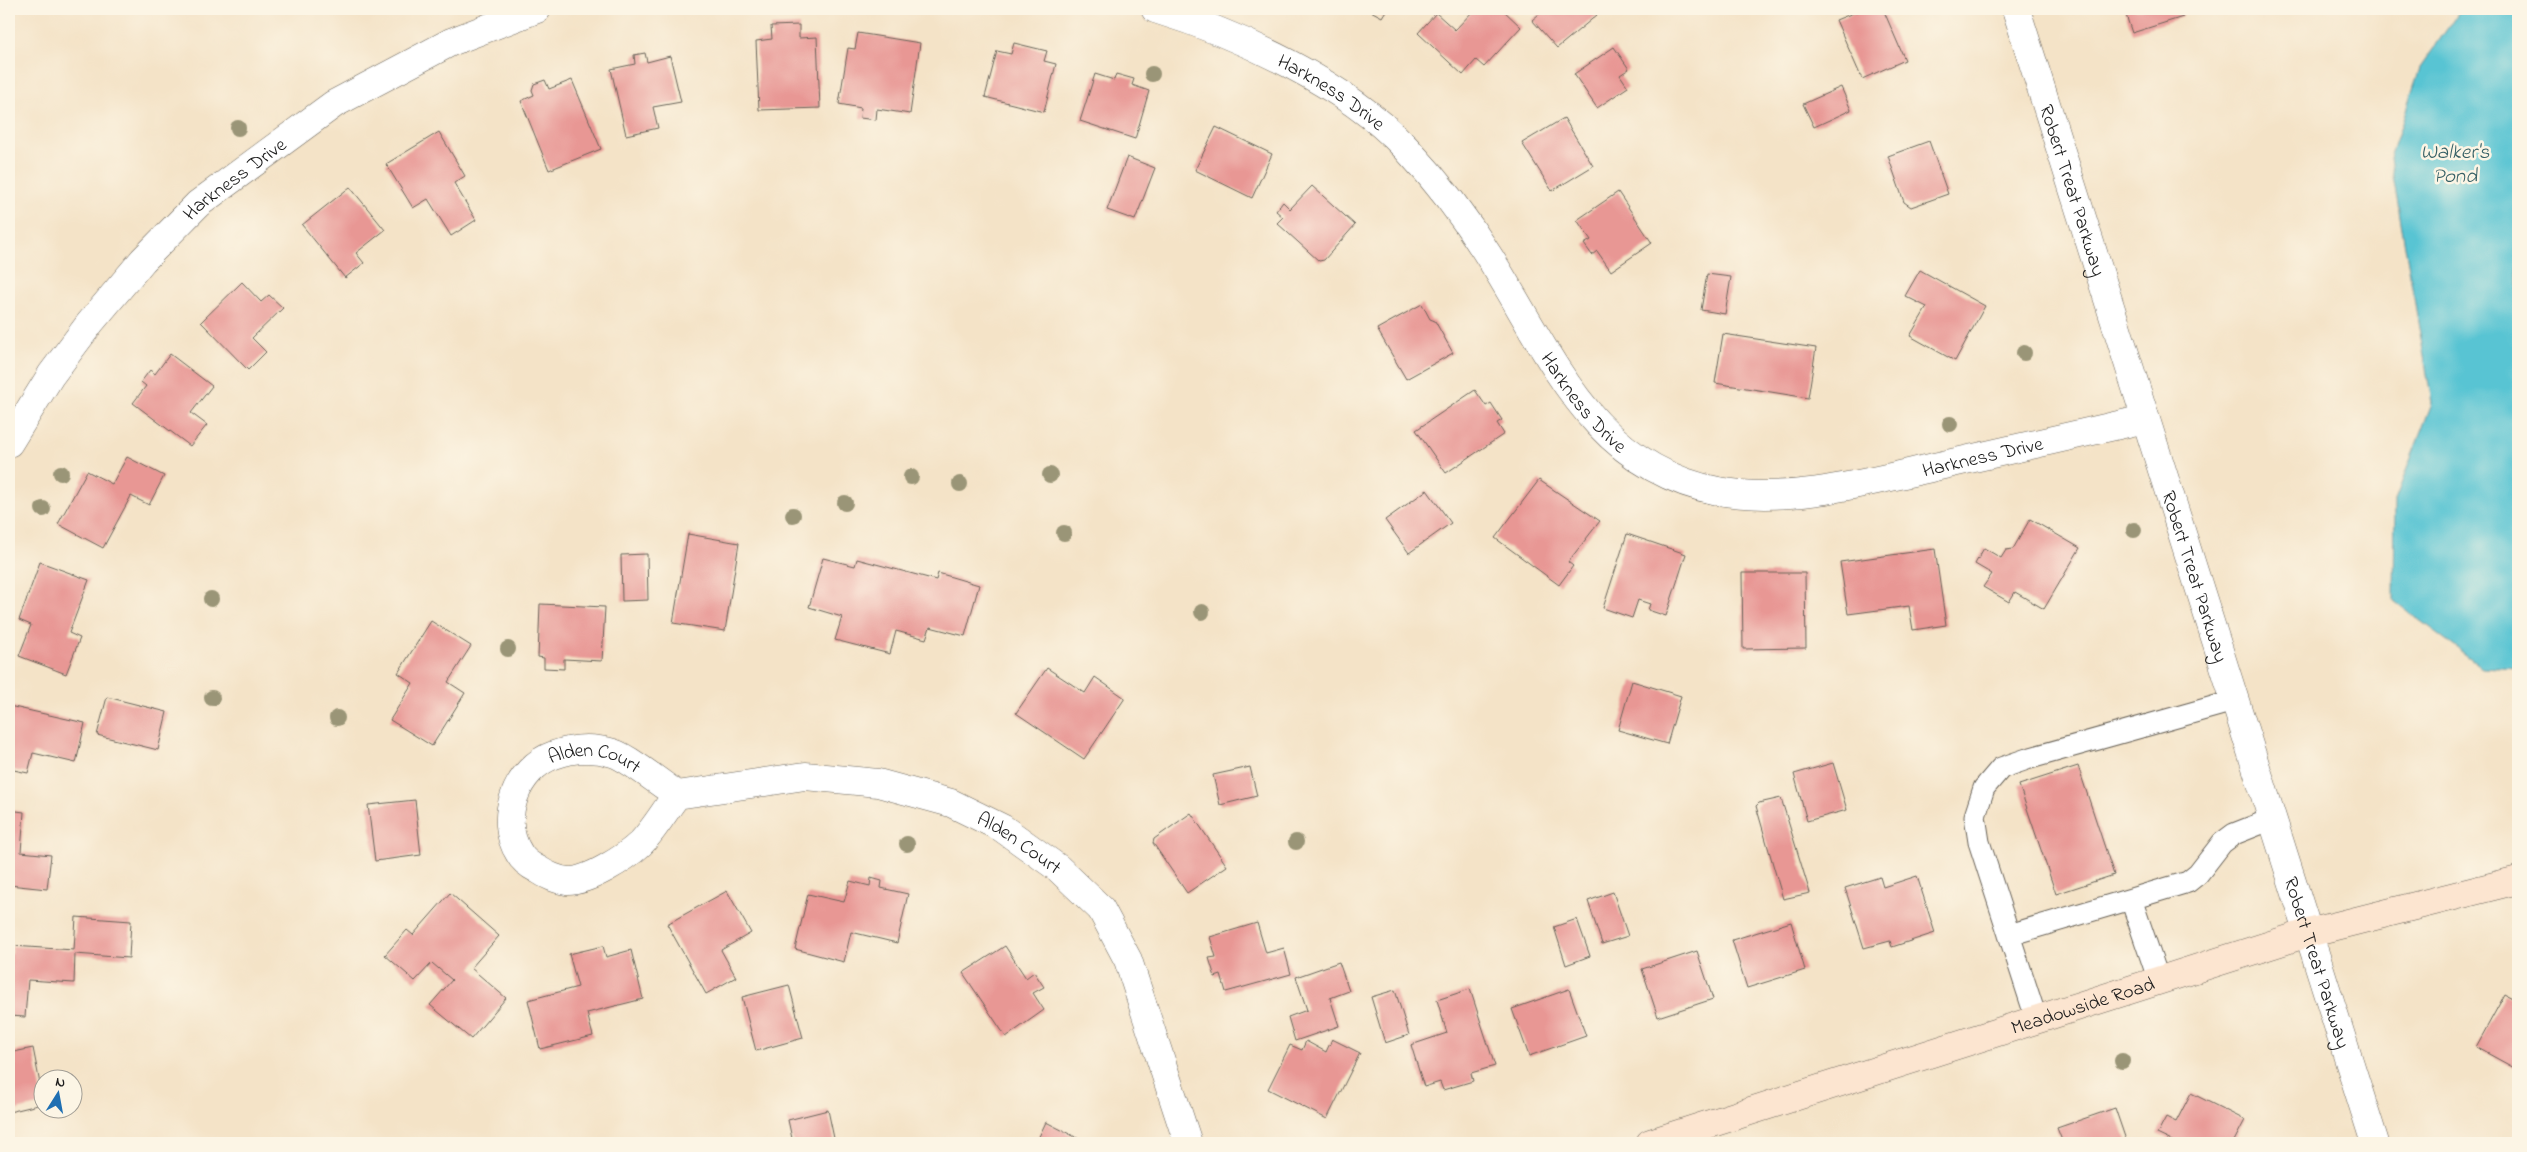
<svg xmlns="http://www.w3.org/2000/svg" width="2527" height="1152" viewBox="0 0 2527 1152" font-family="'Indie Flower',sans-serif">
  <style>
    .water { fill: #59c4d3; stroke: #3a7078 }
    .building { fill: #e89794 }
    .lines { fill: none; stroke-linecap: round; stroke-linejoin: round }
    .service-casing { stroke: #686258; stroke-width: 23 }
    .minor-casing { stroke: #686258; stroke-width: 29 }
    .tertiary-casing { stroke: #686258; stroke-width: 29 }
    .secondary-casing { stroke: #686258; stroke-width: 29 }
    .service { stroke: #fff; stroke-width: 21 }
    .minor { stroke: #fff; stroke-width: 28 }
    .tertiary { stroke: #fff; stroke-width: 28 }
    .secondary { stroke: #fce5d0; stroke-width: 28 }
    .tree { fill: #9a9577 }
    .labels { text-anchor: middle; stroke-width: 5; stroke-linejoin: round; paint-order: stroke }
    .street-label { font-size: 20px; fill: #1c1c1c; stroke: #fcf5e5 }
    .water-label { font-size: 21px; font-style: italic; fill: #345f65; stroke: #fcf5e5 }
  </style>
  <rect width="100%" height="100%" fill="#fcf5e5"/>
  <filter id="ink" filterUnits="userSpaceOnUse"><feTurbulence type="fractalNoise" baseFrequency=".02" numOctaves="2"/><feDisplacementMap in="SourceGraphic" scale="10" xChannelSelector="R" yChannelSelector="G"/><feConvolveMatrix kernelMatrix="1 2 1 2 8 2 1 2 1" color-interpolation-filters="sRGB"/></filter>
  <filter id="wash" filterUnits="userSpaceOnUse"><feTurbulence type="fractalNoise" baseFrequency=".0096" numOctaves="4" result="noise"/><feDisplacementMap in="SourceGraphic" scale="20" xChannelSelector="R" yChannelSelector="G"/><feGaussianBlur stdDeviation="1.12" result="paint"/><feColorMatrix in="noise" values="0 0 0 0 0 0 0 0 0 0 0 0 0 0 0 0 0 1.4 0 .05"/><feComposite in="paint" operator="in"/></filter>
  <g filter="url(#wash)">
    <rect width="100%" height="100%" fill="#f4e3c7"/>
    <path class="water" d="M2461 9H2518V669L2482 667 2394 601 2395 500 2432 403 2390 158 2420 68Z"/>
    <g id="blocks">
      <path class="building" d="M1367 9H1387L1382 17Z
        M1475 9H1502L1521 27 1484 67 1476 60 1463 75 1418 33 1436 13 1455 30Z
        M1545 9H1592L1597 15 1557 48 1532 20Z
        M1863 9H1883L1905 60 1862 79 1836 20Z
        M2124 9H2180L2183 17 2132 33Z
        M799 25V38L817 37 820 108 759 110 756 41 772 39 771 26Z
        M858 33 920 43 910 114 877 109 876 120 860 118 861 108 839 104 848 48 855 49Z
        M1014 43 1047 51 1044 61 1056 64 1044 112 985 97 997 51 1011 54Z
        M1614 47 1629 69 1620 75 1628 87 1597 108 1574 74Z
        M645 53 647 62 670 56 681 102 653 107 658 128 626 135 611 69 635 64 634 55Z
        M1095 74 1114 80 1116 74 1134 79 1132 85 1149 91 1135 139 1080 121Z
        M545 80 549 89 572 80 601 149 549 170 521 101 534 95 532 90 534 84Z
        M1841 87 1851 110 1814 127 1803 104Z
        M1564 118 1593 166 1552 191 1522 143Z
        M1216 127 1272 154 1252 198 1195 170Z
        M439 132 465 176 454 183 476 220 451 236 428 199 413 208 386 164Z
        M1929 141 1948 194 1911 207 1904 202 1888 156Z
        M1127 157 1155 168 1135 220 1107 210Z
        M1312 186 1355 225 1324 260 1319 261 1277 223 1283 217 1276 211 1283 202 1290 209Z
        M350 187 385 230 356 253 364 263 345 278 302 225Z
        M1618 192 1652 243 1611 271 1597 251 1592 255 1584 244 1591 240 1577 220Z
        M1920 270 1985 306 1955 361 1910 336 1927 307 1905 296Z
        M1707 274 1731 277 1725 314 1701 310Z
        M242 282 261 302 269 295 283 308 252 338 266 352 248 370 201 322Z
        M1422 304 1430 319 1435 321 1453 353 1406 379 1377 329Z
        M1723 334 1816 348 1808 398 1715 383Z
        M170 354 212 386 191 413 207 425 190 446 133 403 146 386 141 382 150 370 155 374Z
        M1475 390 1486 406 1491 403 1502 420 1497 423 1504 434 1446 473 1416 430Z
        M127 457 164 476 149 505 131 496 103 548 58 524 87 471 112 484Z
        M1539 480 1600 521 1568 562 1573 566 1559 585 1495 538Z
        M1427 490 1451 523 1409 553 1385 520Z
        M2030 519 2080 548 2044 609 2015 592 2009 602 1983 587 1992 574 1975 564 1984 548 2001 558 2006 550 2013 549Z
        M688 534 739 543 725 631 673 623Z
        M1627 534 1686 554 1666 616 1648 610 1650 604 1638 600 1632 618 1603 608Z
        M1935 549 1946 625 1913 630 1909 606 1848 614 1840 562Z
        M647 554 648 600 622 601 621 555Z
        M823 558 855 566 857 559 936 580 938 573 979 585 965 636 930 627 926 639 896 631 890 654 835 640 842 617 809 607Z
        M40 562 89 580 69 633 80 638 66 674 19 656 31 625 19 620Z
        M1742 573H1805L1806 648 1743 649Z
        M540 604 605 607 602 661 564 659V669L544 668V658L538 657Z
        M431 621 471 646 448 682 465 693 432 746 390 720 413 683 398 673Z
        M1047 668 1085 693 1095 677 1125 698 1084 759 1016 713Z
        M1632 681 1681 696 1667 744 1618 730Z
        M107 697 167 712 158 750 97 735Z
        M9 706 85 723 76 763 33 753 28 773 9 769Z
        M1833 763 1847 810 1807 821 1794 774Z
        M2078 766 2114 875 2056 894 2019 785Z
        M1250 767 1257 796 1220 805 1213 775Z
        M1781 798 1810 893 1783 899 1756 806 1759 803Z
        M415 800 421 855 375 861 368 805Z
        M9 810 24 812 21 852 51 855 47 889 9 885Z
        M1191 813 1227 866 1187 893 1153 843 1154 839Z
        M1917 876 1935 933 1892 947 1890 941 1864 948 1845 888 1880 877 1883 887Z
        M871 878 882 881 881 888 908 894 897 943 851 932 844 962 795 949 808 894 844 902 850 881 870 886Z
        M727 891 751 933 721 950 736 977 706 994 667 924Z
        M1613 892 1628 936 1602 944 1588 901Z
        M450 893 499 936 471 968 506 998 471 1039 430 1005 452 980 432 963 415 981 385 955 407 930 413 935Z
        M76 917 131 921 129 958 75 954 74 983 28 980 25 1017 9 1016V954H12V946L74 950Z
        M1577 919 1590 956 1566 965 1554 927Z
        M1791 922 1805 970 1747 988 1732 940Z
        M1257 923 1266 953 1284 948 1291 974 1226 992 1221 975 1215 977 1209 958 1216 957 1210 937Z
        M603 946 606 957 631 950 643 999 587 1013 593 1036 540 1049 528 1000 578 987 569 954Z
        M1005 946 1026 978 1034 972 1044 987 1033 993 1044 1010 1006 1037 963 973Z
        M1697 951 1713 999 1658 1017 1642 969Z
        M1339 962 1349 991 1330 998 1339 1026 1295 1041 1288 1017 1307 1010 1296 977Z
        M789 985 803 1038 756 1051 742 997Z
        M1470 989 1495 1066 1471 1073 1473 1081 1443 1090 1440 1082 1424 1087 1411 1045 1447 1033 1437 1000Z
        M1569 989 1586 1036 1529 1056 1512 1009Z
        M1395 990 1409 1035 1385 1043 1371 997Z
        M2505 994 2518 1001V1070L2476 1047Z
        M1332 1039 1360 1053 1327 1119 1268 1089 1290 1045 1302 1050 1306 1041 1326 1052Z
        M33 1048 42 1094V1104L9 1112V1053Z
        M2191 1093 2245 1120 2233 1143H2176L2157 1134 2166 1117 2176 1122Z
        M2115 1108 2127 1143H2063L2057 1128Z
        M828 1110 835 1143H793L788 1120Z
        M1046 1122 1087 1143H1036Z"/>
    </g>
  </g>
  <g filter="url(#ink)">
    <use href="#blocks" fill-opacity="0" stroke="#686258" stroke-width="1"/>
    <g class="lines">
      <g class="service-casing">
        <path id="service" d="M2131 899 2188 882 2198 874 2222 843 2234 834 2272 819
          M2009 935 2131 899 2159 981
          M2037 1021 1979 842 1975 816 1984 788 2001 768 2027 759 2234 701"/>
      </g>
      <g class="minor-casing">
        <g id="minor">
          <path id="s1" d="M1155 9C1240 35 1345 83 1406 148 1438 182 1466 219 1490 258 1551 355 1592 467 1718 491 1791 504 1868 482 1939 466 2007 450 2076 435 2145 419"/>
          <path id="s2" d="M9 443 51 375 90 323 143 260 198 204 334 104 451 42 537 9"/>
          <path id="s3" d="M677 795C665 810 654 830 640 844 625 858 588 882 567 881 558 880 546 875 539 870 531 866 523 861 519 853 497 819 517 768 554 755 573 748 593 747 613 753 627 757 663 785 677 795L805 776 878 783 951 803 1002 828 1058 868 1101 909 1128 960 1188 1143"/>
        </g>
      </g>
      <g class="tertiary-casing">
        <g id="tertiary">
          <path id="s4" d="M2016 9 2375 1143"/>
        </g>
      </g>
      <g class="secondary-casing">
        <g id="secondary">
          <path id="s5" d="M1650 1143 2308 933 2518 880"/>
        </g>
      </g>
      <use href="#service" class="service"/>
      <use href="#minor" class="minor"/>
      <use href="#tertiary" class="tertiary"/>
      <use href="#secondary" class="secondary"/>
    </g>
    <g class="tree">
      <circle cx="1152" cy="74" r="8"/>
      <circle cx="238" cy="128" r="8"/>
      <circle cx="2024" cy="353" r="8"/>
      <circle cx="1950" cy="424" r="8"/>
      <circle cx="61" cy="473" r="8"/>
      <circle cx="1050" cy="475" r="8"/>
      <circle cx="911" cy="477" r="8"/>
      <circle cx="960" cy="484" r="8"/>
      <circle cx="845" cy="503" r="8"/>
      <circle cx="43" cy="509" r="8"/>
      <circle cx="793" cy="515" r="8"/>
      <circle cx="2134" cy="530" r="8"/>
      <circle cx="1064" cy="533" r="8"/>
      <circle cx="211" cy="599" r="8"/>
      <circle cx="1202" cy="612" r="8"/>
      <circle cx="508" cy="649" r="8"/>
      <circle cx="212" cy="698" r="8"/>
      <circle cx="337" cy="718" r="8"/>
      <circle cx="1296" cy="842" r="8"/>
      <circle cx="907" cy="844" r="8"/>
      <circle cx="2122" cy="1061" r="8"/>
    </g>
  </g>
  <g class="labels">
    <g class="street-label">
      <text dy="7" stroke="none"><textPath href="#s1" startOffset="196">Harkness Drive</textPath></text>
      <text dy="7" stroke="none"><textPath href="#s2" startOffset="350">Harkness Drive</textPath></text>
      <text dy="7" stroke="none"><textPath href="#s4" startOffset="190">Robert Treat Parkway</textPath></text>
      <text dy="7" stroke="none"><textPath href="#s1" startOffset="601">Harkness Drive</textPath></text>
      <text dy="7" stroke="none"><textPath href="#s1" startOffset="1035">Harkness Drive</textPath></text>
      <text dy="7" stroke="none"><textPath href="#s4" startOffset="595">Robert Treat Parkway</textPath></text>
      <text dy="7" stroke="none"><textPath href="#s3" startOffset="362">Alden Court</textPath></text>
      <text dy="7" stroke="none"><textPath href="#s3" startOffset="814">Alden Court</textPath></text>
      <text dy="7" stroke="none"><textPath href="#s4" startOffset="1000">Robert Treat Parkway</textPath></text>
      <text dy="7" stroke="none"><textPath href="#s5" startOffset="454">Meadowside Road</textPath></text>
    </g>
    <g class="water-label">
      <text x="2455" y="158">Walker's<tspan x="2455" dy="24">Pond</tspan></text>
    </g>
  </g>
  <rect width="2527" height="1152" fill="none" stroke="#fcf5e5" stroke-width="30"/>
  <g transform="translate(58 1094) rotate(11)"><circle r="24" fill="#fcf5e5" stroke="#a29e95"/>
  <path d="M0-4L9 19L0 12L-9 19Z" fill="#1f6fb2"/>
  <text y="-8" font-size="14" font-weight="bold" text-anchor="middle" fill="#1c1c1c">N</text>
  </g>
</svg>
